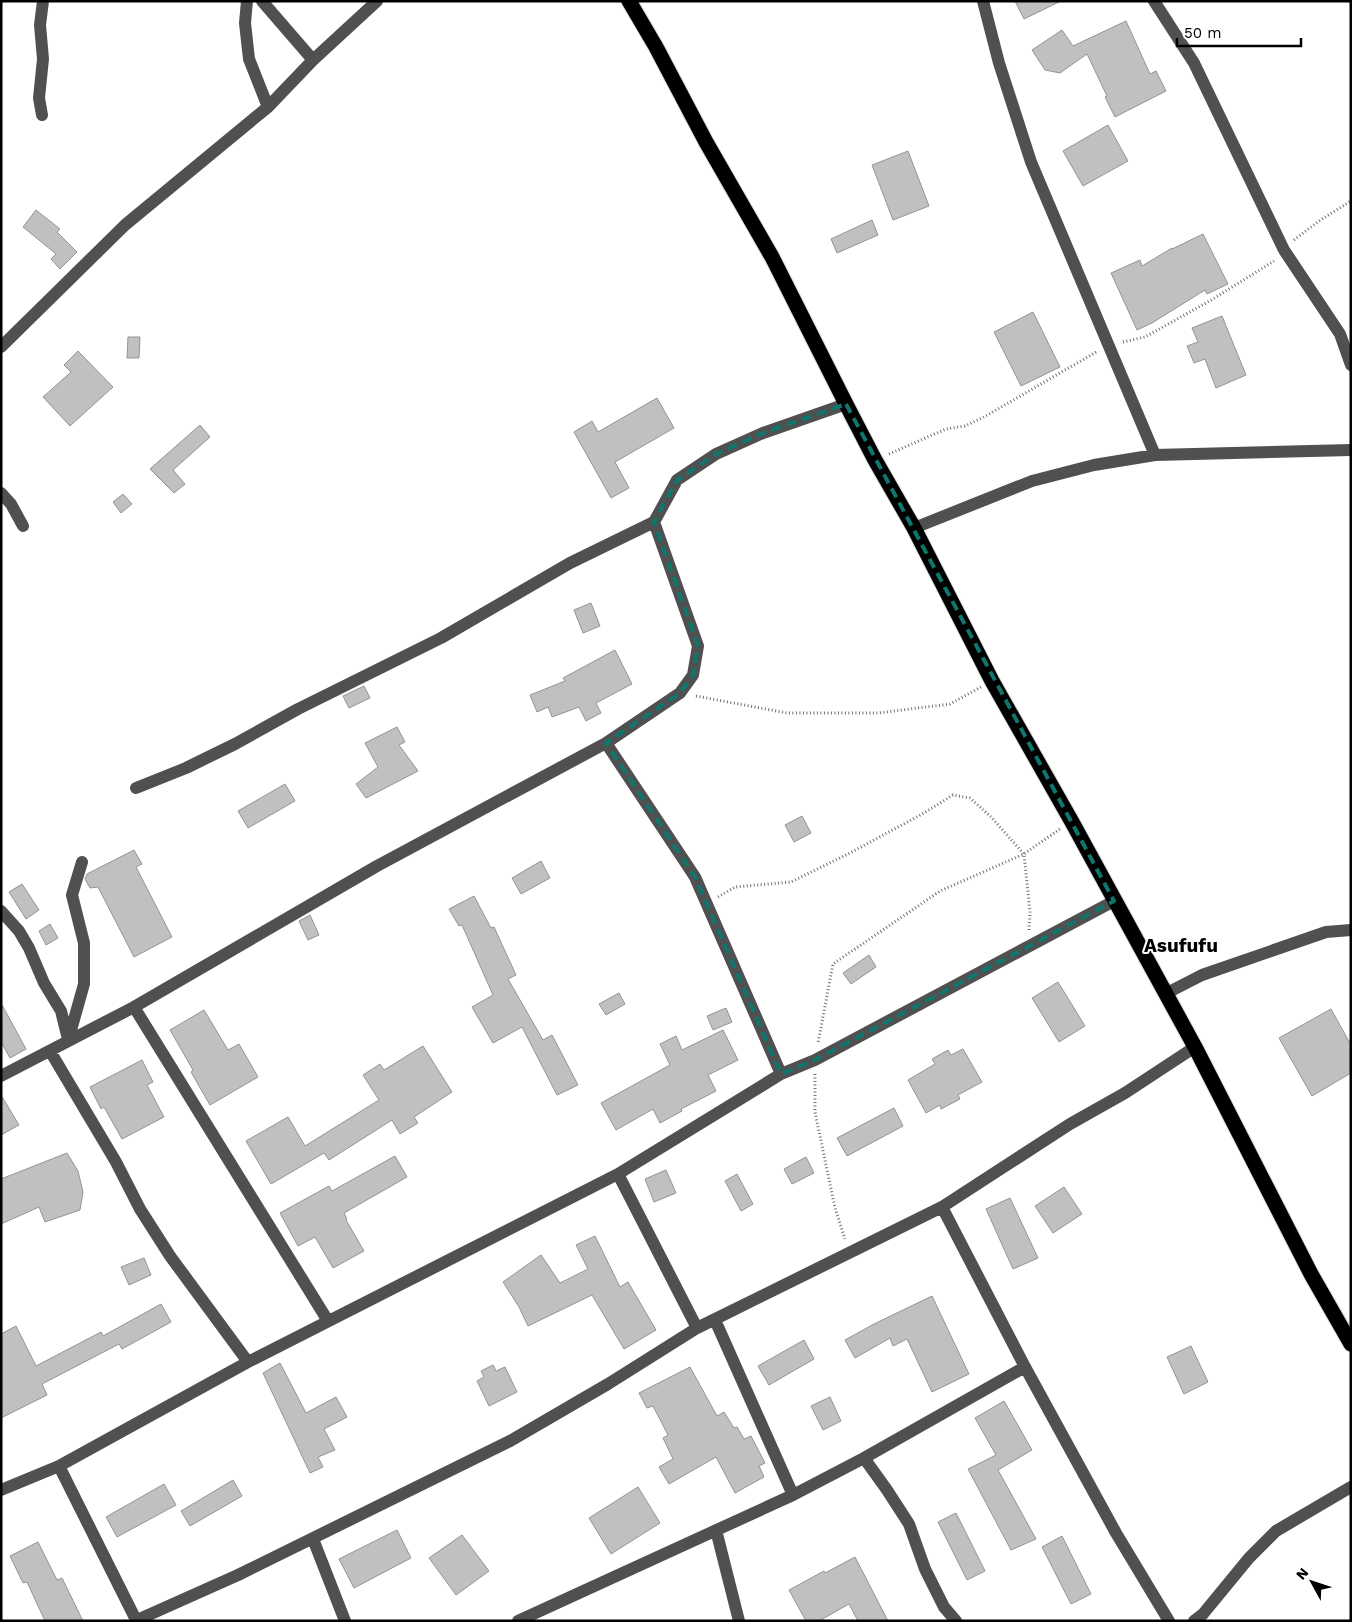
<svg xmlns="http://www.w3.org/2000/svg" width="1352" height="1622" viewBox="0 0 1352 1622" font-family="'Work Sans',sans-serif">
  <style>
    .building { fill: #c0c0c0; stroke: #949494 }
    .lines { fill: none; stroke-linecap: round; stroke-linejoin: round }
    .highway-casing { stroke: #dbdbdb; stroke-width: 17 }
    .path { stroke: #727272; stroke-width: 3; stroke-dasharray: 1 2.5; stroke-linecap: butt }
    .minor { stroke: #505050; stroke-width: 12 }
    .highway { stroke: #000; stroke-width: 15 }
    .marked { fill: none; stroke: #0f766e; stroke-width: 4; stroke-dasharray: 10 6; stroke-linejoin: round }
    .labels { text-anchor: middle; stroke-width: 4; stroke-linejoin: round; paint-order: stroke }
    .district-label { font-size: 19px; font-weight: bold; fill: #000; stroke: #fff }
  </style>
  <rect width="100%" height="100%" fill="#fff"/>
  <path class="building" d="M1015 1H1061L1024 19Z
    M1126 21 1150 74 1156 71 1166 91 1115 117 1105 97 1107 96 1087 54 1060 73 1045 70 1032 50 1062 30 1073 46Z
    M1108 125 1128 161 1083 186 1063 151Z
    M908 151 929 206 893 220 872 165Z
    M36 210 60 229 57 232 77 252 60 269 51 259 56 254 23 227Z
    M872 220 878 235 837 253 831 239Z
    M1203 234 1228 284 1207 294 1205 290 1152 323 1137 330 1111 273 1140 260 1142 266 1172 248V249Z
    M1033 312 1060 367 1021 386 994 332Z
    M1222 316 1246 375 1216 388 1205 359 1194 363 1187 346 1198 342 1192 328Z
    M128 337H140L139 358H127Z
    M78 351 113 387 70 426 43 397 71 372 64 365Z
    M657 398 674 428 615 462 629 488 611 498 574 432 592 421 598 432Z
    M200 425 210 437 173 470 185 484 174 493 150 469Z
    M123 494 132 504 121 513 113 502Z
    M591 603 600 626 583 633 574 610Z
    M615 650 632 684 596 703 601 713 586 721 579 707 552 717 548 707 537 712 530 695 565 681 563 678Z
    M364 686 370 698 349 708 343 696Z
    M397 727 405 742 399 745 418 771 366 798 356 784 378 767 365 743Z
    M285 784 295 801 248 828 238 811Z
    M802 816 811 833 794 842 785 825Z
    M134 850 142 864 136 867 172 937 134 957 98 887 90 888 85 879 87 874Z
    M541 861 550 878 521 894 512 878Z
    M22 884 39 910 26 919 9 892Z
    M474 896 491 928 494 927 516 975 508 979 543 1040 552 1035 578 1085 557 1095 522 1027 493 1043 472 1007 493 995 462 925 459 926 449 909Z
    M310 915 319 935 308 940 299 921Z
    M50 924 58 938 46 945 39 931Z
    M869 955 876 967 851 984 843 973Z
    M1058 982 1085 1026 1059 1042 1032 998Z
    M619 993 625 1004 606 1015 599 1004Z
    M1 1003 26 1049 10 1058 1 1042Z
    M726 1008 732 1022 713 1030 707 1016Z
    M1331 1009 1351 1045V1073L1312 1096 1279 1038Z
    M204 1010 228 1050 239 1044 258 1077 210 1105 191 1072 193 1070 170 1030Z
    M723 1030 738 1060 708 1075 716 1091 681 1109 682 1111 660 1123 653 1109 616 1130 601 1103 670 1065 660 1044 676 1036 682 1050Z
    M423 1046 452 1092 414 1117 418 1123 400 1134 392 1120 329 1160 324 1153 271 1184 246 1141 288 1117 305 1146 379 1100 363 1075 380 1064 384 1070Z
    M963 1049 982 1082 958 1095 960 1099 941 1109 940 1105 926 1113 908 1080 935 1064 932 1059 948 1050 951 1055Z
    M142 1060 153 1082 147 1085 164 1117 122 1139 104 1107 101 1109 90 1087Z
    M1 1095 19 1125 1 1135Z
    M894 1108 903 1126 847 1156 837 1138Z
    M67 1153 78 1171 83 1192 80 1210 45 1222 39 1207 1 1224V1179Z
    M395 1156 407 1177 344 1213 347 1219 346 1220 364 1251 333 1268 315 1237 298 1246 280 1213 329 1186 332 1191Z
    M806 1157 814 1173 792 1184 784 1169Z
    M666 1170 676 1193 654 1202 645 1179Z
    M737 1174 753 1204 741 1211 725 1181Z
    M1064 1187 1082 1214 1053 1233 1035 1206Z
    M1010 1198 1038 1258 1013 1269 986 1209Z
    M595 1236 620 1287 628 1282 656 1330 624 1349 592 1295 528 1326 519 1307 503 1282 541 1255 560 1283 588 1269 576 1245Z
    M144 1258 151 1275 129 1285 121 1267Z
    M932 1296 969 1374 932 1392 907 1339 893 1346 890 1338 855 1358 845 1340 874 1324Z
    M161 1304 171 1322 122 1349 119 1344 42 1384 47 1395 1 1418V1334L16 1326 36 1366 101 1332 103 1336Z
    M804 1340 814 1359 769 1385 758 1366Z
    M1191 1346 1208 1382 1184 1394 1167 1357Z
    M280 1363 306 1413 336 1397 347 1417 324 1429 335 1450 318 1457 323 1467 310 1473 263 1373Z
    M493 1365 496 1371 505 1367 517 1392 489 1406 477 1381 484 1377 481 1371Z
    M690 1367 717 1416 724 1412 734 1428 737 1427 744 1439 751 1436 765 1463 759 1466 764 1477 735 1493 716 1457 669 1484 659 1467 673 1459 663 1438 668 1435 653 1406 647 1408 639 1393Z
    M830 1397 841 1421 823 1430 811 1406Z
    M1004 1401 1032 1450 998 1470 1036 1539 1011 1550 968 1469 996 1455 975 1418Z
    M233 1480 242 1496 190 1526 181 1511Z
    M164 1484 176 1505 117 1537 106 1517Z
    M638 1487 660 1523 611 1554 589 1518Z
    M956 1513 985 1571 967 1580 938 1522Z
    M397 1530 411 1558 354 1588 339 1559Z
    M462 1535 489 1571 456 1595 429 1558Z
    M1062 1536 1091 1594 1071 1604 1042 1547Z
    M38 1542 57 1580 62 1578 83 1621H45L27 1582 23 1583 10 1556Z
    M855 1557 888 1621H858L849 1604 819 1621H806L789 1590 824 1571 825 1573Z"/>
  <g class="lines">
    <g class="highway-casing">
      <path id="highway" d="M629 1 656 47 706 142 772 257 846 404 875 460 914 528 992 681 1072 822 1195 1047 1311 1274 1351 1344"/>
    </g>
    <path class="path" d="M1294 240 1319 221 1351 201
      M1123 342 1145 337 1213 299 1274 261
      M889 454 946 429 965 426 984 417 1098 351
      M696 696 787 713H878L950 704 981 687
      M718 897 735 887 791 882 848 854 924 813 953 795 970 798 991 817 1024 854 940 891 833 964 818 1043
      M1029 930 1030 912 1024 854 1060 829
      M815 1074V1112L835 1208 845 1239"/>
    <path class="minor" d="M247 1 245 23 249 59 268 107
      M262 1 313 60
      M983 1 999 63 1031 162 1155 455
      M1154 1 1194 63 1284 250 1340 334 1351 365
      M42 115 39 98 43 59 40 25 43 1
      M1 347 125 225 268 107 313 60 377 1
      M1 493 11 504 23 526
      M914 528 1032 481 1094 465 1155 455 1351 450
      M606 743 695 877 781 1074
      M136 788 186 768 235 744 298 709 441 638 570 563 654 522 677 480 716 454 763 433 846 404
      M1 911 19 931 29 948 44 983 61 1011 68 1039
      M1165 994 1202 975 1326 932 1351 930
      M134 1007 328 1321
      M68 1041 84 984V943L72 895 82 862
      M50 1051 116 1162 140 1209 170 1256 248 1362
      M1 1076 134 1007 377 866 606 743 680 693 693 675 698 646 654 522
      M618 1174 697 1328
      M942 1207 1025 1367 1116 1533 1169 1621
      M715 1320 793 1495
      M864 1458 887 1490 909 1524 925 1569 944 1607 956 1621
      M59 1466 136 1620
      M1 1490 59 1466 248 1362 618 1174 781 1074 815 1060 1114 901
      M716 1530 739 1621
      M313 1539 345 1621
      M135 1621 238 1575 510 1441 608 1384 697 1328 942 1207 1070 1124 1125 1093 1195 1047
      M518 1621 793 1495 864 1458 1025 1367
      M1194 1621 1203 1614 1249 1558 1276 1531 1351 1487"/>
    <use href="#highway" class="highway"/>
  </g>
  <path class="marked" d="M846 404 1114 901 815 1060 781 1074 695 877 606 743 680 693 693 675 698 646 654 522 677 480 716 454 763 433Z"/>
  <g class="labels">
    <g class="district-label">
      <text x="1181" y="952">Asufufu</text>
    </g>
  </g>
  <rect width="1352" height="1622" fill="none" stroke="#000000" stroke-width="5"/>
  <g transform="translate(1312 1582) rotate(310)" stroke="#ffffff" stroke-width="4" paint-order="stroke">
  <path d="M0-4L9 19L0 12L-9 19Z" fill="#000000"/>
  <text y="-8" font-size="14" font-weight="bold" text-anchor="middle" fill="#000000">N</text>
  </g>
  <path d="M1177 38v8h124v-8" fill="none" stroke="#000000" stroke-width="2.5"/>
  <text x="1184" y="38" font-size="15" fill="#000000" stroke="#ffffff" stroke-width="4" paint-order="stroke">50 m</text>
</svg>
